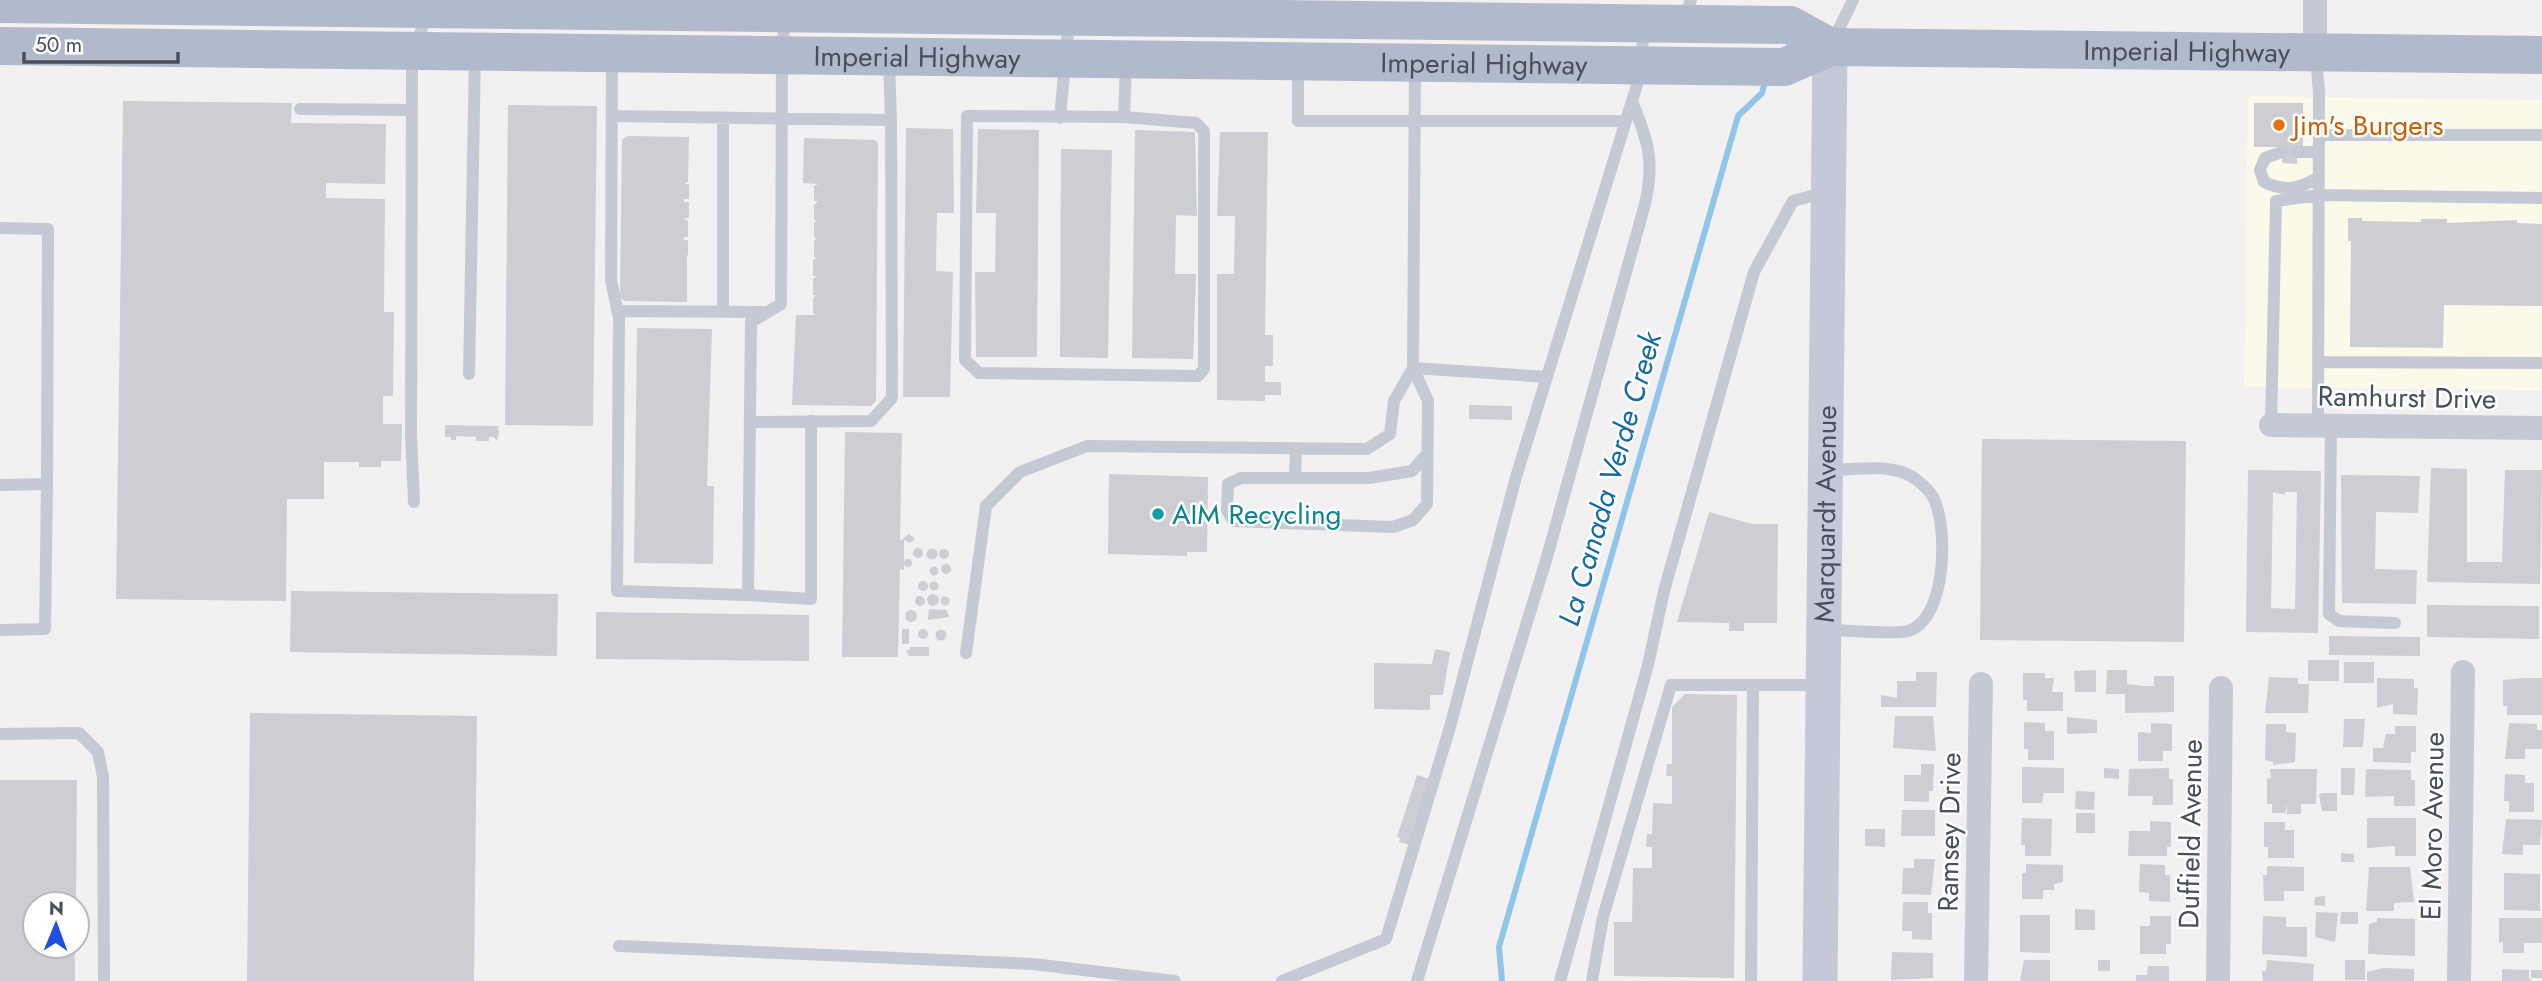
<svg xmlns="http://www.w3.org/2000/svg" width="2542" height="981" viewBox="0 0 2542 981" font-family="Jost,sans-serif">
  <style>
    .commercial { fill: #fbfaea }
    .lines { fill: none; stroke-linecap: round; stroke-linejoin: round }
    .stream { stroke: #90c5e8; stroke-width: 6 }
    .building { fill: #cdced4; fill-rule: evenodd }
    .lane { stroke: #c4c9d4; stroke-width: 12 }
    .street { stroke: #c4c9d4; stroke-width: 24 }
    .secondary { stroke: #c3c9d7; stroke-width: 35 }
    .primary { stroke: #b1bacd; stroke-width: 38 }
    .food-dot { fill: #e8710a; stroke: #fff; stroke-width: 2.5 }
    .culture-dot { fill: #0f9aa8; stroke: #fff; stroke-width: 2.5 }
    .labels { text-anchor: middle; stroke-width: 5; stroke-linejoin: round; paint-order: stroke }
    .street-label { font-size: 28px; fill: #484f5c; stroke: #fff }
    .food-label { font-size: 28px; fill: #c56008; stroke: #fff; text-anchor: start }
    .culture-label { font-size: 28px; fill: #0d838f; stroke: #fff; text-anchor: start }
    .water-label { font-size: 30px; font-style: italic; fill: #136ba5; stroke: #fff }
  </style>
  <rect width="100%" height="100%" fill="#f2f0f0"/>
  <path class="commercial" d="M2248 96 2542 100V391L2244 387Z"/>
  <g class="lines">
    <path class="stream" d="M1502 981 1499 947 1738 116 1762 93 1766 78"/>
  </g>
  <path class="building" d="M123 101 292 103 291 123 386 124 385 184 326 183V198L385 199 384 312H394L393 396H383V424H402L401 461H381V467H359V462H324V499H287L286 601 116 599Z
    M2254 103H2303V148H2297V164L2282 163V147H2254Z
    M508 105 597 106 593 426 505 425Z
    M906 128 953 129 954 213H937L936 271 953 272 950 397H903Z
    M978 129 1039 130 1037 357H976L975 272H995L996 213H976Z
    M1135 130 1195 132 1197 216 1176 215 1175 274H1196L1193 359 1132 358Z
    M1220 132H1268L1265 335H1273V366H1265V382H1281V395H1265V401L1217 400V274H1234L1235 216H1217Z
    M627 136 689 137 688 182 684 184H689V199H684V202H689V218H684L688 221V237H684V240H688V256L684 255 687 257V302L624 301 620 297 622 140Z
    M804 138 875 140 878 143 876 401 871 406 792 405 796 315H816L813 313V298L816 295H813V279L817 276H813V260L817 257H814V241L817 238H814V223L817 220H814V205L818 201H814V186L818 184 803 183Z
    M1061 149 1112 150 1108 358 1060 357Z
    M2348 218H2362V221L2421 222V219H2447V223L2517 220V223L2542 224V306L2444 305 2443 348 2350 347 2351 241H2348Z
    M637 328 712 329 707 486H714L713 564 634 563Z
    M1469 405 1512 406V420L1469 419Z
    M445 425 498 426 499 433 497 441 494 437H489V441H476V437L456 436V440H451V437H445Z
    M845 432 902 433 900 541 909 534 915 539 910 543 904 540V570L900 569 898 657H842Z
    M1982 439 2186 441 2184 642 1980 640Z
    M2431 468 2467 469V562H2502L2505 470H2542L2540 584 2427 582Z
    M2248 470 2321 471 2318 633 2246 632ZM2273 492 2285 495V492H2297L2295 609 2271 608Z
    M1109 474 1208 477 1207 552H1187V556L1108 554Z
    M2341 475 2420 476 2418 513 2376 512 2375 569 2417 570 2416 604 2342 603Z
    M1709 512 1752 524H1778L1777 623H1744V631H1729V623L1677 622Z
    M913 553a5 5 0 1 1 10 0a5 5 0 1 1-10 0Z
    M926.5 554a5.5 5.5 0 1 1 11 0a5.5 5.5 0 1 1-11 0Z
    M939 554a5 5 0 1 1 10 0a5 5 0 1 1-10 0Z
    M904 563a4 4 0 1 1 8 0a4 4 0 1 1-8 0Z
    M941 569a5 5 0 1 1 10 0a5 5 0 1 1-10 0Z
    M929.5 571a4.5 4.5 0 1 1 9 0a4.5 4.5 0 1 1-9 0Z
    M918 586a5 5 0 1 1 10 0a5 5 0 1 1-10 0Z
    M929.5 586a4.5 4.5 0 1 1 9 0a4.5 4.5 0 1 1-9 0Z
    M291 591 558 594 557 656 290 652Z
    M927 600a6 6 0 1 1 12 0a6 6 0 1 1-12 0Z
    M915 601a5 5 0 1 1 10 0a5 5 0 1 1-10 0Z
    M940.5 601a4.5 4.5 0 1 1 9 0a4.5 4.5 0 1 1-9 0Z
    M2427 605 2539 606V639L2427 637Z
    M929 609 947 610 949 617 928 620Z
    M905 616a6 6 0 1 1 12 0a6 6 0 1 1-12 0Z
    M596 612 809 615V661L596 659Z
    M918 634a5 5 0 1 1 10 0a5 5 0 1 1-10 0Z
    M902 629H909V644H902Z
    M935.5 635a5.5 5.5 0 1 1 11 0a5.5 5.5 0 1 1-11 0Z
    M2329 636 2420 637V656L2329 655Z
    M910 647H929V656H909L906 650H910Z
    M1435 649 1450 652 1443 695H1430V710L1374 709V663L1432 664Z
    M2308 660H2339V681H2308Z
    M2344 662H2374V683H2344Z
    M2096 670V692H2075L2074 671Z
    M2107 670H2127V684L2143 686H2154V676H2174V712L2125 713V694H2106Z
    M1916 672H1937L1936 707H1881V695L1897 698V681H1916Z
    M2023 673H2045V678H2054L2052 692H2063V711H2027V700H2023Z
    M2269 677 2298 678V684H2309L2308 713H2265Z
    M2377 678 2414 679V688H2418L2417 715 2393 714V704L2377 708Z
    M2524 678H2542V715H2507V706H2503V680Z
    M1685 694 1737 695 1734 978 1614 976V922H1632L1633 868H1652V847H1646L1647 834H1652L1653 803 1672 804V776H1666L1667 764H1672V707Z
    M250 713 477 716 474 981H247Z
    M1895 716H1933L1936 751 1893 748Z
    M2067 717 2097 720V733L2067 734Z
    M2344 719H2365L2363 747H2343Z
    M2024 722 2045 723V731H2054V760H2028V749H2024Z
    M2151 723 2172 724V751H2163V761H2138V732L2151 733Z
    M2509 723 2537 724V730H2542V749H2525V759H2505Z
    M2266 724H2286V732L2296 733 2295 762 2273 765V762L2265 760Z
    M2395 726H2416V752H2411V763L2373 762V748H2383L2386 734H2395Z
    M1921 764H1934L1933 791H1929V802L1904 801V775H1921Z
    M2022 767 2064 768V793H2044L2042 803H2022Z
    M2104 768 2119 769V779L2104 778Z
    M2169 768V779H2173V805H2152L2153 796H2128L2129 769Z
    M2341 768H2355L2354 795H2341Z
    M2270 769H2317L2316 804H2301V814H2287V804L2285 813H2272V804H2267V778L2271 779Z
    M2366 769 2411 770V780H2415V806H2394V796L2365 797Z
    M2505 774 2525 775V783H2534V812H2509V801H2504Z
    M1417 775 1430 779 1410 845 1399 842 1400 838 1397 837Z
    M0 780H77L76 904H35V946H75V981H0Z
    M2076 791 2095 792 2094 810 2075 809Z
    M2322 793H2337V811H2322L2319 795Z
    M1902 810H1935V836H1901Z
    M2076 813H2095V833H2076Z
    M2022 818 2052 819 2051 856H2025V845H2021Z
    M2367 818H2416V856H2395V846L2367 848Z
    M2506 819 2542 820 2540 845H2523V855L2502 854Z
    M2150 821 2171 822V847H2167V856H2128L2129 831H2150Z
    M2264 822H2285V830H2294V858H2268V847H2264Z
    M1865 829H1885V847L1865 846Z
    M2341 853 2354 854V862H2341Z
    M1914 859H1935L1931 895 1902 894 1903 868H1914Z
    M2026 864 2063 865V882L2054 884V890H2043V899H2022V873H2026Z
    M2140 864 2165 865V875H2170V902L2149 901V893L2139 892Z
    M2267 866 2304 867V891H2284V901H2264L2263 875H2267Z
    M2369 867H2410L2414 902 2394 903V911H2366Z
    M2504 873 2540 874V911L2504 910Z
    M2325 896V906L2314 905 2315 897Z
    M1903 902H1928V913H1932V940L1912 939V931H1902Z
    M2075 909 2095 910V930H2075Z
    M2316 912 2338 913 2335 942 2315 937Z
    M2341 912H2358V924H2340Z
    M2020 915H2050V953L2020 952Z
    M2150 916H2171V944H2166V954H2140V926H2150Z
    M2263 916 2286 917V927H2307V957L2262 954Z
    M2377 918 2415 919V956L2368 954 2369 924 2377 922Z
    M2499 918H2542V943H2524V953H2503V942L2499 943Z
    M1892 952 1933 953V978L1891 980Z
    M2024 960H2050V981H2020Z
    M2098 960H2110V971H2098Z
    M2267 960 2314 964 2313 981H2263L2262 971H2266Z
    M2345 960H2365V980H2345Z
    M2148 966H2169V981H2136V975H2147Z
    M2383 968 2414 969V981H2367V972Z
    M2502 969 2529 970V978L2532 981H2502Z
    M2531 970H2542V978H2531Z"/>
  <g class="lines">
    <path class="lane" d="M1683 20 1691 0
      M1833 41 1853 0
      M612 58 611 280 619 318 617 591 748 595 751 322 781 304 782 55 785 16
      M2316 58 2319 92 2318 426
      M889 60 891 120
      M1298 65V121H1626
      M1415 66 1413 368 1547 377
      M300 109 412 110
      M612 116 891 120 892 398 871 421 750 422
      M967 116 1124 117 1196 123 1204 131V369L1198 376 979 373 965 360Z
      M1124 117 1126 65
      M723 118V312
      M1060 118 1069 20
      M2319 135H2542
      M2282 152 2265 158 2260 170 2264 182C2285 192 2299 189 2319 177
      M2297 152H2319
      M0 228 48 229 47 484 0 485
      M617 311 767 312
      M2318 362 2542 363
      M1413 368 1428 401 1427 504 1413 520 1393 527 1233 521 1227 510 1228 484 1241 478H1369L1412 471 1427 454
      M469 374 475 55
      M2271 425 2276 201 2319 195 2542 198
      M2331 426 2329 614 2339 621 2395 623
      M1826 470C1851 470 1884 464 1907 474 1916 478 1930 490 1934 499 1948 529 1947 619 1908 631 1892 635 1846 630 1827 630
      M1295 478 1296 449
      M414 502 411 435 412 70 414 50 428 12
      M748 595 811 599V421
      M0 630 45 629 47 484
      M966 653 986 506 1020 472 1087 446 1367 449 1390 434 1394 401 1413 368
      M0 734 79 733 98 752 103 777 104 981
      M619 946 1033 964 1175 981
      M1282 981 1386 939 1450 727 1516 477 1637 85 1642 65 1643 26
      M1417 981 1547 557 1645 204C1655 160 1648 142 1632 101
      M1560 981 1648 665 1664 591 1754 272 1793 201 1826 192
      M1592 981 1603 917 1671 685H1823
      M1751 981 1753 685"/>
    <path class="street" d="M2315 0V51
      M2271 425 2542 428
      M1976 981 1981 684
      M2218 981 2221 688
      M2459 981 2463 672"/>
    <path class="secondary" id="s1" d="M1820 981 1830 47"/>
    <g class="primary">
      <path d="M0 4 1790 25 1830 47"/>
      <path id="s2" d="M0 46 1784 67 1830 47 2542 55"/>
    </g>
  </g>
  <circle class="food-dot" cx="2279" cy="125" r="7"/>
  <circle class="culture-dot" cx="1158" cy="514" r="7"/>
  <g class="labels">
    <g class="street-label">
      <text dy="10" stroke="none"><textPath href="#s2" startOffset="2191">Imperial Highway</textPath></text>
      <text dy="10" stroke="none"><textPath href="#s2" startOffset="917">Imperial Highway</textPath></text>
      <text dy="10" stroke="none"><textPath href="#s2" startOffset="1484">Imperial Highway</textPath></text>
      <text transform="translate(2407 397) rotate(1)" y="10">Ramhurst Drive</text>
      <text dy="10" stroke="none"><textPath href="#s1" startOffset="467">Marquardt Avenue</textPath></text>
      <text transform="translate(2432 826) rotate(-89)" y="10">El Moro Avenue</text>
      <text transform="translate(1949 832) rotate(-89)" y="10">Ramsey Drive</text>
      <text transform="translate(2190 834) rotate(-89)" y="10">Duffield Avenue</text>
    </g>
    <g class="food-label">
      <text x="2293" y="135">Jim's Burgers</text>
    </g>
    <g class="culture-label">
      <text x="1172" y="524">AIM Recycling</text>
    </g>
    <g class="water-label">
      <text transform="translate(1610 479) rotate(-74)" y="10">La Canada Verde Creek</text>
    </g>
  </g>
  <g transform="translate(56 925) rotate(1)"><circle r="33" fill="#ffffff" stroke="#b6b9be" stroke-width="2"/>
  <path d="M0-5L12 26L0 18L-12 26Z" fill="#2150da"/>
  <text y="-10" font-size="19" font-weight="bold" text-anchor="middle" fill="#484f5c">N</text>
  </g>
  <path d="M24 52v10h154v-10" fill="none" stroke="#484f5c" stroke-width="3.5"/>
  <text x="35" y="52" font-size="21" fill="#484f5c" stroke="#ffffff" stroke-width="5" paint-order="stroke">50 m</text>
</svg>
